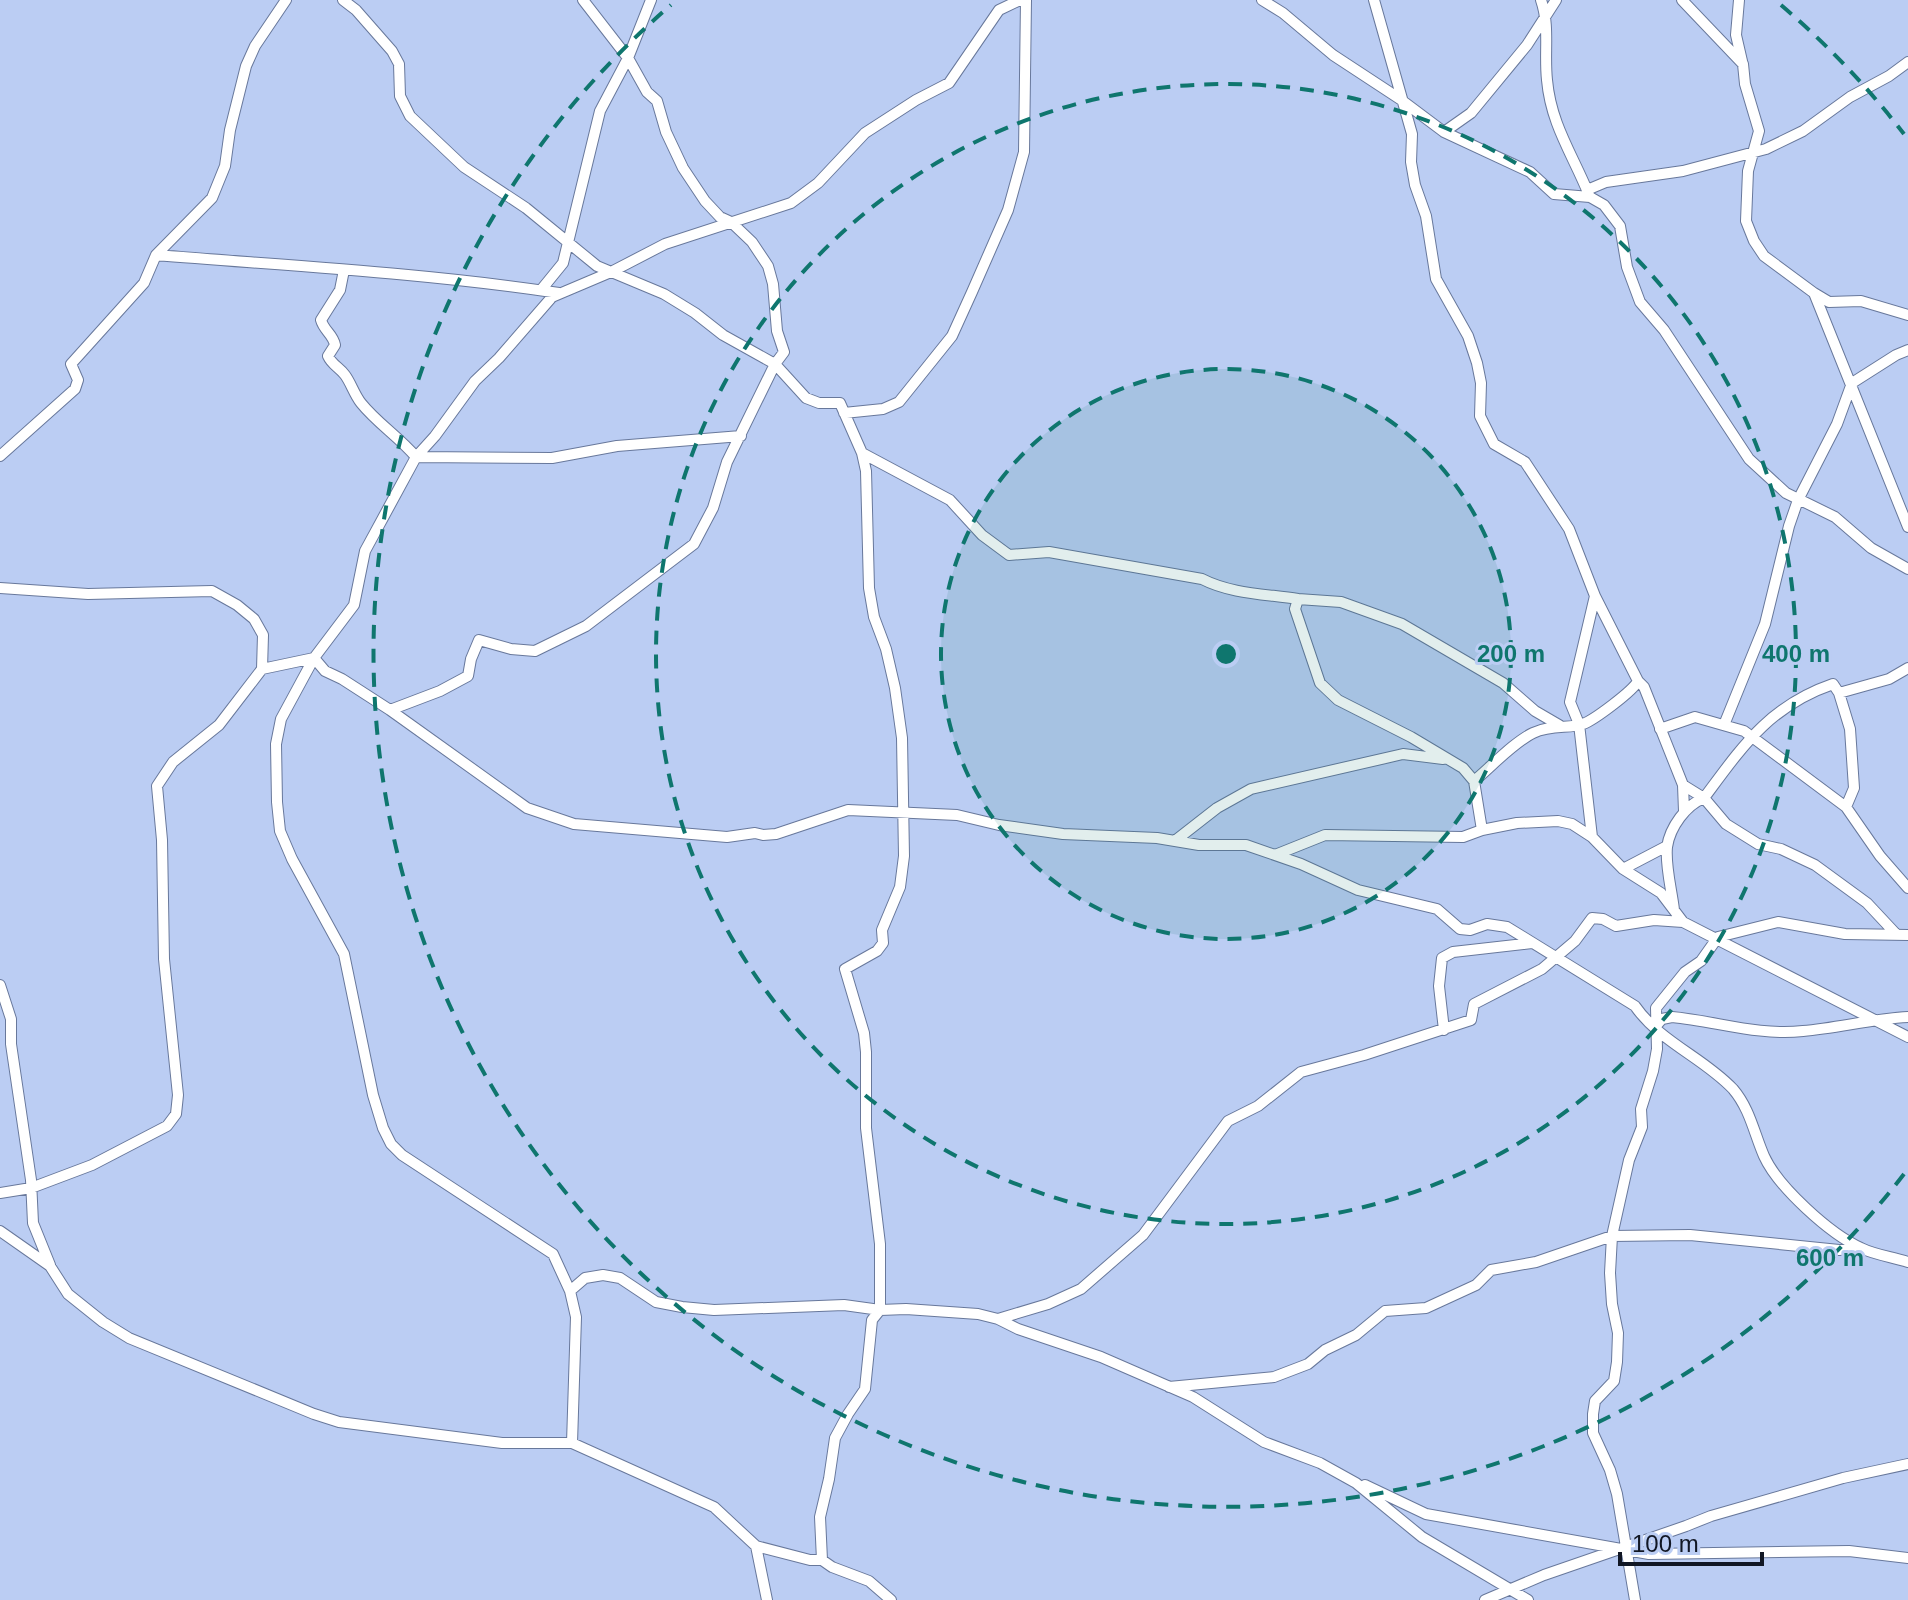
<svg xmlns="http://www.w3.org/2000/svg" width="1908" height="1600" viewBox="0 0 1908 1600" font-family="Helvetica,sans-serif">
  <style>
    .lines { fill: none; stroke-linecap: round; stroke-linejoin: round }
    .minor-casing { stroke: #68789b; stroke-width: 12 }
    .minor { stroke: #fff; stroke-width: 10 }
    .ring { fill: none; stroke: #0f766e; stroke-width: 4; stroke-dasharray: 14 10 }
    .centre { fill: #0f766e; stroke: #bbcdf3; stroke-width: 4 }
    .ring-label { font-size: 24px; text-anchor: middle; font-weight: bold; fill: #0f766e; stroke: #bbcdf3; stroke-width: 6; stroke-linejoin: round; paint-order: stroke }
  </style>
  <rect width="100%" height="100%" fill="#bbcdf3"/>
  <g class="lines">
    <g class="minor-casing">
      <path id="minor" d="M343 0 356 10 392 51 399 64 400 96 410 116 464 167 526 208 597 266 664 294 695 313 723 335 775 364 806 398 819 403H840L862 453 866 471 869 588 874 617 886 649 895 688 902 738 904 856 900 887 882 930 883 943 877 951 845 969 864 1033 866 1052V1128L880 1244V1310L872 1320 865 1389 848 1414 835 1438 829 1479 820 1517 822 1560
        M1262 0 1283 13 1333 55 1400 99 1444 132 1530 172 1554 194 1590 197 1604 205 1620 226 1627 267 1640 302 1664 330 1749 459 1786 493 1835 517 1871 548 1908 569
        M1374 0 1412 134 1411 162 1415 185 1426 216 1436 279 1468 336 1477 363 1481 383 1480 416 1494 444 1525 462 1569 529 1595 596 1638 681 1644 687 1683 785 1684 811
        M1541 0C1550 26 1544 53 1547 80 1551 125 1573 155 1589 195
        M1682 0 1743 64 1745 84 1759 131 1748 171 1746 221 1754 241 1764 256 1814 293 1908 527
        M1739 0 1736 35 1742 61
        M1444 132 1471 113 1527 45 1556 0
        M1587 190 1606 182 1683 171 1766 149 1803 131 1850 97 1889 76 1908 62
        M156 255C291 266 426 273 559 293
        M344 270 340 290 321 320C324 331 333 334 335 345L328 356C332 365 339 367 345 375 351 383 354 394 361 403 377 423 399 437 416 457
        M541 290 563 263 600 111 628 58 651 0
        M1814 293 1829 302 1861 301 1908 315
        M844 413 883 409 899 402 952 336 972 292 1008 210 1024 152 1026 0
        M862 453 950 500 982 535 1009 555 1049 552 1202 579C1231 594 1266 594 1298 599L1295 609 1320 683 1338 700 1411 737 1463 768 1474 781 1482 830 1517 823 1558 821 1572 824 1592 837 1623 869 1661 893 1683 922 1908 1037
        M0 456 75 389 78 380 71 364 144 283 156 255 212 198 225 166 230 130 246 66 255 46 286 0
        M416 457 552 458 617 446 741 436
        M0 588 88 594 212 591 237 605 254 619 263 635 262 669 219 725 173 762 157 786 162 840 164 959 178 1095 176 1114 167 1126 92 1165 31 1188 0 1193
        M1298 599 1341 602 1402 624 1503 683 1535 711 1559 725
        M314 658 325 671 342 679 390 710 527 808 574 824 727 837 755 833 763 835 776 834 848 810 957 815 999 825 1063 834 1157 838 1199 845H1246L1301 864 1358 890 1437 909 1460 929 1470 930 1487 924 1507 927 1635 1006C1660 1042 1704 1058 1733 1089 1750 1109 1754 1133 1764 1156 1778 1187 1830 1234 1861 1248 1875 1255 1893 1257 1908 1262
        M262 669 314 658
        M1839 693 1850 729 1854 788 1846 807
        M390 710 440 691 468 676 471 659 479 640 511 649 535 651 586 626 694 544 713 508 727 462 775 364 784 352 777 331 773 284 768 266 752 242 731 222 720 217 705 201 683 168 666 132 657 101 647 92 628 58 583 0
        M1724 725 1765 624 1789 526 1798 500 1837 424 1852 383 1896 355 1908 350
        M1660 729 1695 717 1744 731 1846 807 1880 856 1908 888
        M1474 781C1491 767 1514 742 1533 733 1551 724 1570 729 1583 724 1594 720 1633 691 1638 681
        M1683 785 1704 798 1726 824 1758 844 1781 849 1815 865 1867 903 1896 934
        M1592 837 1579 724 1570 702 1595 596
        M1176 840 1217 808 1251 789 1403 754 1443 759
        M1275 855 1325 835 1463 837 1482 830
        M1623 869 1667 846
        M1674 910C1672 891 1665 866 1667 847 1670 827 1686 805 1704 798 1742 747 1769 706 1833 684L1839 693 1889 679 1908 668
        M0 985 11 1019V1044L31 1180 33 1223 50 1265
        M1655 1027 1662 1019 1672 1017C1716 1021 1758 1036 1803 1031 1838 1028 1872 1019 1908 1017
        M1444 1030 1439 986 1442 958 1453 952 1532 943
        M0 1231 50 1266 68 1294 103 1322 129 1338 314 1414 339 1422 502 1443H572L714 1507 756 1546 767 1600
        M570 1291 585 1278 603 1275 620 1278 656 1302 682 1307 714 1310 844 1305 880 1310 906 1309 978 1314 998 1319 1018 1329 1101 1357 1193 1397 1264 1442 1320 1463 1356 1483 1422 1537 1528 1600
        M998 1319 1048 1304 1081 1289 1143 1235 1228 1121 1258 1106 1301 1072 1364 1055 1471 1020 1474 1004 1542 969 1575 941 1592 918 1603 919 1616 926 1654 920 1683 922
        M1169 1387 1274 1377 1308 1364 1325 1350 1356 1335 1385 1311 1426 1308 1476 1285 1491 1270 1536 1262 1612 1236 1690 1235 1839 1250 1861 1248
        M572 1443 576 1317 570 1291 553 1254 402 1155 391 1144 383 1128 373 1095 344 954 292 859 280 831 277 802 276 744 281 719 314 658 354 605 365 551 416 457 435 436 475 381 499 358 552 297 611 272 665 244 791 203 818 183 865 133 916 100 949 83 999 10 1020 0
        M1365 1485 1426 1514 1649 1554 1849 1551 1908 1558
        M756 1546 810 1560H822L832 1567 869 1581 891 1600
        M1485 1600 1544 1575 1686 1526 1711 1516 1843 1478 1908 1464
        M1635 1600 1617 1494 1610 1470 1593 1433V1414L1595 1401 1614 1381 1617 1362 1618 1333 1612 1304 1610 1273 1612 1236 1629 1160 1642 1127 1641 1109 1653 1071 1657 1049 1656 1008 1685 972 1701 961 1718 937 1778 922 1845 934 1908 935"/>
    </g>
    <use href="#minor" class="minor"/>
  </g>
  <circle cx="1226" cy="654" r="285" fill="#0f766e" fill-opacity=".12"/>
  <g class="ring">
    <circle cx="1226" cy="654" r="285"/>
    <circle cx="1226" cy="654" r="570"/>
    <path d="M1904 1174A854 854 0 1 1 671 5M1781 5A854 854 0 0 1 1904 134"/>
  </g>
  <circle cx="1226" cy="654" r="12" class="centre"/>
  <g class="ring-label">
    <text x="1511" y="662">200 m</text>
    <text x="1796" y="662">400 m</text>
    <text x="1830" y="1266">600 m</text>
  </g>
  <path d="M1620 1552v12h142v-12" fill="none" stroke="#111724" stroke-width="4"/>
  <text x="1632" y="1552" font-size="24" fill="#111724" stroke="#bbcdf3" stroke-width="6" paint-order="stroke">100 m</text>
</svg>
